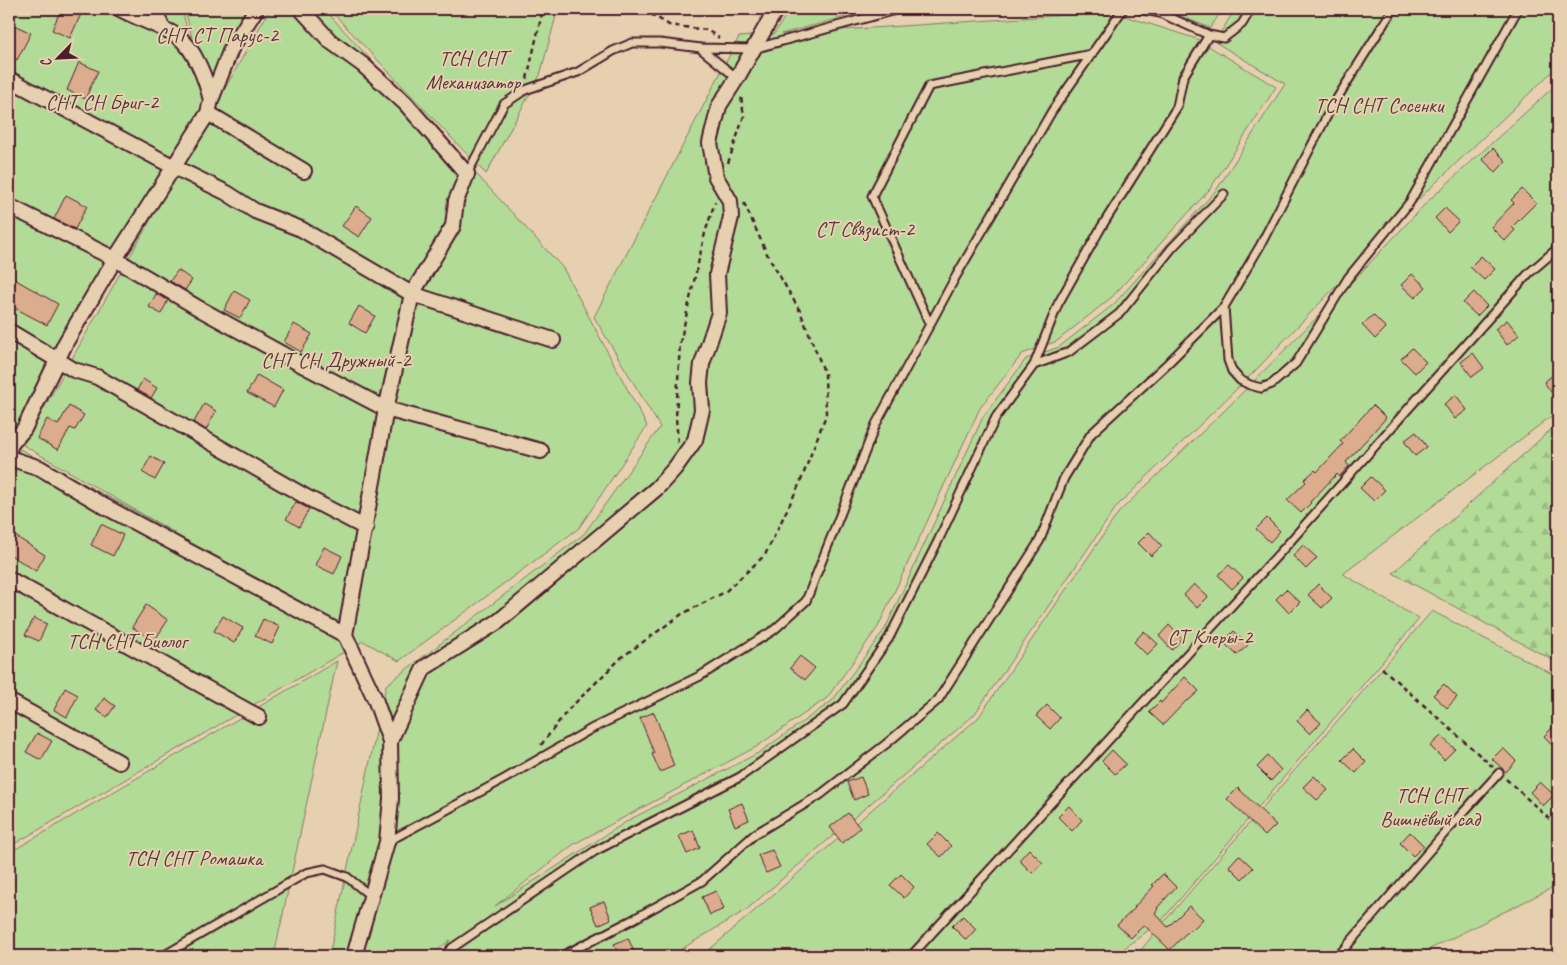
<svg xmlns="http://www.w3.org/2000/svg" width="1567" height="965" viewBox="0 0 1567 965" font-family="Caveat,sans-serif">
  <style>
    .forest { fill: url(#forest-firs); stroke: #7e7d62 }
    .garden { fill: #b3db98; stroke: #7e7d62 }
    .building { fill: #dcac8e; stroke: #4a1f2b }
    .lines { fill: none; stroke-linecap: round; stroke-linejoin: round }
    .service-casing { stroke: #4a1f2b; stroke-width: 11 }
    .minor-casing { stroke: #4a1f2b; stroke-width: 18 }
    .path { stroke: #4a1f2b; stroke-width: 2.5; stroke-dasharray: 5 4; stroke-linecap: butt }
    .service { stroke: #e7d0b0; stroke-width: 7 }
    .minor { stroke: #e7d0b0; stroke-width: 14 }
    .labels { text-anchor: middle; stroke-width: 4; stroke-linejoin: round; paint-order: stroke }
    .park-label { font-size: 21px; fill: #5a3b3b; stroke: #e7d0b0 }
  </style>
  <defs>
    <pattern id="forest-firs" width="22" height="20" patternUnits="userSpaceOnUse" patternTransform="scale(1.25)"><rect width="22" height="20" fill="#b3db98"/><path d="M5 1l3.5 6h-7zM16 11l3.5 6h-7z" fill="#9bbc83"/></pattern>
  </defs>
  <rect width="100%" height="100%" fill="#e7d0b0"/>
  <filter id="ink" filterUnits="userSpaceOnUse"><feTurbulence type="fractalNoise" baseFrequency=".02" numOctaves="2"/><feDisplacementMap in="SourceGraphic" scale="10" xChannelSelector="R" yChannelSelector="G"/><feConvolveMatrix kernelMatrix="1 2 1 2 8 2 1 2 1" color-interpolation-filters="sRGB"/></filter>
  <g filter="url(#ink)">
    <path class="forest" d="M1558 423V663L1393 573Z"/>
    <path class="garden" d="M9 9H182L206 108 9 459Z
      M185 9H261L207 99Z
      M270 9H324L563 268 647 426 579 528 399 661 363 641 9 847V468L20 449 175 533 23 445Z
      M329 9H558L540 75 486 174Z
      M790 9H875L781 34 1112 12 1197 39 1276 87 1210 189 1112 297 1057 341 1022 354 980 408 878 627 827 698 756 747 574 844 495 906 629 820 760 752 832 701 885 629 983 417 1026 359 1059 347 1114 304 1217 189 1285 84 1215 42 1235 9H1558V66L1424 194 1254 372 1117 506 974 715 746 910 670 956H440L450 940 440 948 433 956H329L386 685 584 534 660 427 594 317 739 37 774 34Z
      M1163 9H1223L1210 28Z
      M1558 83V411L1343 574 1419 619 1162 920 1114 956H702L978 718 1119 512 1223 412 1352 282 1429 200Z
      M1432 611 1558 677V885L1416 956H1136L1163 923Z
      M337 661 274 956H9V853Z"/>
    <path class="building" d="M61 9H70L81 14 70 38 52 30Z
      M12 24 31 33 17 60 9 55V31Z
      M79 62 98 71 85 99 67 90Z
      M1493 148 1506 161 1496 172 1482 159Z
      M1522 189 1536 203 1512 227 1515 230 1505 241 1491 227 1514 203 1511 200Z
      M66 195 87 206 75 229 54 219Z
      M356 206 372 217 359 237 342 226Z
      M1445 208 1459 221 1448 232 1435 218Z
      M1481 256 1495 269 1484 280 1470 267Z
      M178 270 192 280 185 290 170 281Z
      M1412 274 1426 287 1415 298 1401 285Z
      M9 276 58 304 47 325 9 305Z
      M234 291 250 300 240 318 224 310Z
      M1474 292 1487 306 1477 316 1463 303Z
      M156 294 168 300 161 314 149 307Z
      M359 306 375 316 365 333 349 323Z
      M1373 315 1386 328 1375 339 1362 325Z
      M1507 320 1519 335 1507 345 1495 329Z
      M294 324 312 334 301 352 284 342Z
      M1412 348 1426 362 1415 373 1401 359Z
      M1473 353 1484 368 1472 377 1461 362Z
      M1558 371V402L1544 382Z
      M257 375 283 390 274 407 247 393Z
      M143 379 157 388 151 398 137 390Z
      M1456 395 1467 410 1455 419 1444 404Z
      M204 404 216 411 206 430 194 422Z
      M1373 405 1386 418 1346 462 1349 466 1339 477 1337 474 1310 502 1311 503 1301 513 1287 500 1306 482 1304 480 1315 470 1317 472 1343 444 1340 441Z
      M69 406 84 415 75 430 70 428 58 450 37 438 47 419 58 425Z
      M1416 432 1427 447 1415 456 1404 441Z
      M151 456 164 464 155 480 142 472Z
      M1371 477 1385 490 1374 501 1360 488Z
      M296 502 309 509 299 527 286 519Z
      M1267 518 1280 531 1270 542 1256 529Z
      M101 524 123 535 113 556 91 545Z
      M9 532 45 555 36 571 12 556H9Z
      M1149 532 1162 546 1151 556 1138 543Z
      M1303 545 1317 558 1306 569 1293 556Z
      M324 547 342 556 334 574 315 565Z
      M1229 565 1243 578 1232 589 1218 575Z
      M1194 584 1208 597 1197 608 1184 595Z
      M1318 584 1332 598 1322 608 1308 595Z
      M1286 589 1300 602 1289 613 1276 599Z
      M146 605 168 620 154 641 132 627Z
      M223 616 243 628 234 643 214 631Z
      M34 618 47 624 39 641 25 635Z
      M263 619 280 627 272 644 255 636Z
      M1169 625 1182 639 1172 650 1159 636Z
      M1144 631 1158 644 1147 655 1134 642Z
      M1234 631 1248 645 1237 655 1223 642Z
      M800 656 815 668 805 680 790 668Z
      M1185 677 1199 691 1188 701 1187 700 1163 725 1149 712 1160 701 1161 703Z
      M1444 684 1457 697 1447 708 1433 695Z
      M65 688 78 695 67 717 54 710Z
      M104 698 115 706 107 717 96 710Z
      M1047 705 1060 718 1050 729 1036 716Z
      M1307 710 1321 723 1310 734 1297 721Z
      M654 712 674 766 660 772 652 754 654 753 640 718Z
      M1558 722V751L1544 736Z
      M37 733 52 741 41 760 26 752Z
      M1441 736 1455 749 1444 760 1430 746Z
      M1503 748 1516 761 1506 772 1492 759Z
      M1353 749 1366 762 1356 773 1342 760Z
      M1112 750 1126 764 1115 774 1102 761Z
      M1268 756 1281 770 1271 781 1257 767Z
      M1314 776 1328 790 1317 800 1303 787Z
      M861 777 868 794 854 800 847 782Z
      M1540 782 1554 795 1543 806 1530 792Z
      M1238 788 1276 825 1265 836 1227 799Z
      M742 803 749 820 735 826 728 809Z
      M1069 806 1082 820 1072 831 1058 817Z
      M848 813 860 828 842 843 830 827Z
      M693 830 700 848 687 854 679 836Z
      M1410 832 1424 846 1413 856 1400 843Z
      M938 833 951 846 941 857 927 844Z
      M1029 849 1043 863 1032 873 1019 860Z
      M772 850 780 867 766 873 758 855Z
      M1239 855 1253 868 1242 879 1229 866Z
      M901 874 914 887 904 898 890 885Z
      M1163 874 1176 887 1157 908 1158 909 1155 913 1168 927 1189 906 1203 919 1192 930 1190 929 1170 950 1144 925 1131 938 1117 925 1135 908 1134 907 1154 886 1152 885Z
      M716 891 724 909 710 915 702 897Z
      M604 901 611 919 598 925 590 907Z
      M963 916 976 929 966 940 952 926Z
      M628 938 636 956H619L614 944Z"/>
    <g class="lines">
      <g class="service-casing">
        <path id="service" d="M1139 9 1160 13 1209 35
          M701 49 737 78
          M467 174 504 104 525 90 578 72 613 51 632 43H660L701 48 753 49 899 9
          M1224 307 1228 360 1232 371 1240 380 1250 385 1261 388 1272 384 1296 363 1348 278 1410 202 1518 9
          M930 325 872 196 929 86 1092 54
          M1034 365 1069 352 1120 313 1172 248 1224 194
          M387 842 506 778 591 729 700 676 774 630 806 601 876 424 955 278 1052 111 1123 9
          M163 956 306 873 325 869 347 877 372 897
          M444 956 452 948 595 851 740 777 843 704 889 638 938 541 996 417 1034 365 1058 304 1102 226 1177 107 1183 77 1209 35 1224 38 1242 24 1251 9
          M562 956 630 921 702 881 755 834 820 795 886 744 938 700 1040 540 1064 478 1091 434 1168 363 1224 307 1260 246 1331 108 1393 9
          M911 956 1286 546 1529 273 1558 248
          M1338 956 1449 828 1499 773"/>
      </g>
      <g class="minor-casing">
        <path id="minor" d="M120 9C138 19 159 25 177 36 195 48 206 80 211 100
          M155 9 162 28
          M301 9 330 41 363 65 405 103 467 174 456 201 453 226 412 294 386 409 345 635
          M9 79 174 167 227 193 255 211 301 229 412 294 553 340
          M208 113 304 171
          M9 206 115 259 200 309 293 360 386 409 541 451
          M9 331 74 370 97 377 308 498 366 528
          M9 450 11 444 24 429 66 342 115 259 208 113 211 100 231 49 256 9
          M9 458 40 468 104 506 345 635 375 699 390 741 391 799 387 842 354 956
          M9 579 259 717
          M9 701 119 762
          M390 741 424 668 499 621 657 488 675 468 695 440 702 410 700 383 702 364 719 313 717 274 731 217 730 201 716 177 710 143 719 106 737 78 776 9"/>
      </g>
      <path class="path" d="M643 9 669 25 707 30 719 38
        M527 79 543 9
        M728 163 744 116 741 97
        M678 442 676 418 680 343 705 233 715 202
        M1382 668 1493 767
        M541 745 567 711 622 657 682 614 725 592 765 555 800 483 826 415 825 374 800 311 768 256 744 203
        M1506 779 1558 827"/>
      <use href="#service" class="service"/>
      <use href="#minor" class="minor"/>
    </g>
  </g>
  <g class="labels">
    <g class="park-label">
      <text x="217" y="42">СНТ СТ Парус-2</text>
      <text x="473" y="65">ТСН СНТ<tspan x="473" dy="24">Механизатор</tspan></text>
      <text x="102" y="109">СНТ СН Бриг-2</text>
      <text x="1379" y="112">ТСН СНТ Сосенки</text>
      <text x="865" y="236">СТ Связист-2</text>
      <text x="336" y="367">СНТ СН Дружный-2</text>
      <text x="1210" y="644">СТ Клеры-2</text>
      <text x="127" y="648">ТСН СНТ Биолог</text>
      <text x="1430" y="802">ТСН СНТ<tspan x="1430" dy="24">Вишнёвый сад</tspan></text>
      <text x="194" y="865">ТСН СНТ Ромашка</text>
    </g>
  </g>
  <rect width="1567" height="965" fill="none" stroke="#e7d0b0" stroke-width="30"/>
  <rect x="15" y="15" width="1537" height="935" fill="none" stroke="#4a1f2b" stroke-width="2" filter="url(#ink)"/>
  <g transform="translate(58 58) rotate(246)" stroke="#e7d0b0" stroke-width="4" paint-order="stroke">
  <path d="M0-4L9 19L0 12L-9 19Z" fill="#4a1f2b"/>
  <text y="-8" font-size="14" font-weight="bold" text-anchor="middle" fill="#4a1f2b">С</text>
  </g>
</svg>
